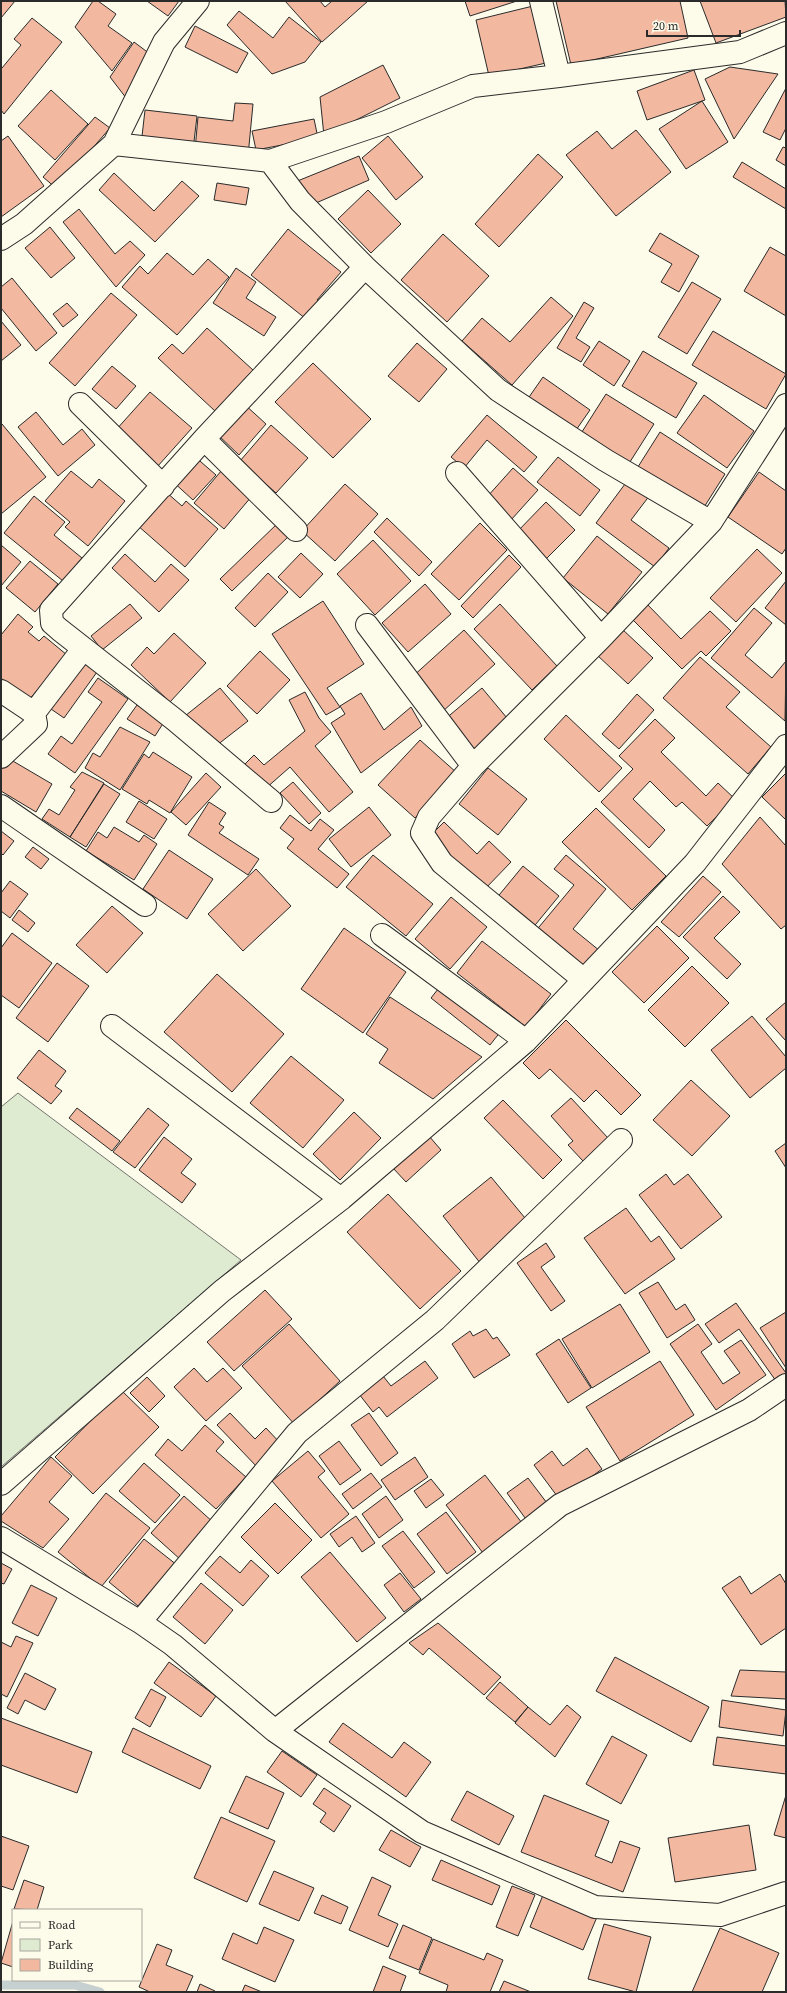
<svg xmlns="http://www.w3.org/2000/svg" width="787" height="1993" viewBox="0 0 787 1993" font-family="'Source Serif 4',serif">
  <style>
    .green { fill: #deebd1; stroke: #74746e }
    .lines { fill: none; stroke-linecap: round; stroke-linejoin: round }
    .stream { stroke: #c7d0d0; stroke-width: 9 }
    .building { fill: #f2b8a0; stroke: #2b2b2b }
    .street-casing { stroke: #2b2b2b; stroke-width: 24 }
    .street { stroke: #fdfbea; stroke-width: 22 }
  </style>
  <rect width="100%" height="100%" fill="#fdfbea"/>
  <path class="green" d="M18 1093 241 1260 1 1467V1107Z"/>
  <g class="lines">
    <path class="stream" d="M1 1985H75L100 1992"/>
  </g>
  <path class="building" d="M1 1H15L1 18Z
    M93 1H98L116 14 108 26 132 43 112 71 75 27Z
    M147 1H179L168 16Z
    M285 1H320L325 7 332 1H368L322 42Z
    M465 1H517L470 16Z
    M556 1H680L688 38 571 65Z
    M700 1H785L786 17 716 43Z
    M533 6 546 63 489 76 476 20Z
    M239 11 273 38 289 17 321 42 305 62 272 74 227 25Z
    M32 18 62 42 4 114 1 110V67L2 68 21 45 14 39Z
    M195 26 248 53 237 73 185 47Z
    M134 42 150 54 130 103 110 77Z
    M383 65 400 98 324 136 320 97Z
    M730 67 778 74 734 139 705 79Z
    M694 70 705 100 647 120 637 91Z
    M786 88V128L780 140 763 132Z
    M51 90 88 124 55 160 18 126Z
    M702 101 728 142 686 169 659 129Z
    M235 103 253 104 248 156 195 150 198 117 233 121Z
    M145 110 197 116 193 150 141 145Z
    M95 117 110 128 57 189 43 177Z
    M314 119 318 138 256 150 252 131Z
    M636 130 671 172 616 216 566 155 597 131 612 149Z
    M8 136 44 186 1 217V141Z
    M388 136 423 177 396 200 362 158Z
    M783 147 786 148V166L776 160Z
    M538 154 563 177 499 247 475 224Z
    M359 156 369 180 316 203 295 182Z
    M742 162 786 189V209L733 177Z
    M114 173 154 211 182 181 199 196 155 242 99 190Z
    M217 183 249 188 246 205 214 200Z
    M368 190 401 224 371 253 338 219Z
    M79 209 115 254 130 241 145 255 116 287 63 222Z
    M50 227 75 258 51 278 25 248Z
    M288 229 341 272 317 300 320 302 306 319 251 275Z
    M660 233 699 256 679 292 661 282 672 264 649 251Z
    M443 234 489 276 447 322 401 280Z
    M770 247 786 256V316L744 291Z
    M167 253 193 275 208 259 229 277 177 335 122 287 140 266 148 274Z
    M236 268 256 282 246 298 276 317 264 336 213 303Z
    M12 278 57 333 36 351 1 308V287Z
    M692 282 721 299 687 354 658 337Z
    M111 293 137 315 75 386 49 363Z
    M551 297 573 316 512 385 462 341 482 318 510 342Z
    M584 302 594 308 576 338 590 347 581 362 557 348Z
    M67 303 78 315 63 327 53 314Z
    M1 321 21 345 1 361Z
    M207 328 253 370 215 411 158 358 172 344 183 354Z
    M713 331 786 374 766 409 692 365Z
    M599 341 630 361 614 386 583 365Z
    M417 343 447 369 419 402 388 376Z
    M643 351 697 383 676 418 622 386Z
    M313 363 371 419 333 458 275 402Z
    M112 366 136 386 116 409 92 389Z
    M543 377 590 410 574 433 527 400Z
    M150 392 192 428 157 467 115 431Z
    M606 394 654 424 628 465 580 435Z
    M704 395 754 431 727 468 677 433Z
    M243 403 266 424 239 455 217 434Z
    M36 412 63 445 82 429 95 445 58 476 18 427Z
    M487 415 537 457 524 472 487 440 464 468 451 457Z
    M2 424 46 477 1 514V425Z
    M271 425 308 458 276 493 240 461Z
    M660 432 725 474 701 512 636 470Z
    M193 455 216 475 193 500 171 480Z
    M558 457 600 490 580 516 537 482Z
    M513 468 538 490 511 520 487 497Z
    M222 470 252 496 224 529 194 503Z
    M71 471 92 488 99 479 125 501 88 546 65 527 70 522 45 501Z
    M759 472 786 491V548L782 554 728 517Z
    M628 480 650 495 631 520 669 548 655 567 596 523Z
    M345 484 378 514 335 561 302 531Z
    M166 492 182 506 186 501 218 529 185 567 137 525Z
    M34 496 65 522 54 535 82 558 63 581 4 533Z
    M546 502 575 530 544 561 516 533Z
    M387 518 432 562 419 576 374 532Z
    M278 523 290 535 232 591 220 579Z
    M480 523 507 550 459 600 431 574Z
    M597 536 642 572 608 614 563 578Z
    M373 540 411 581 375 615 337 574Z
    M1 545 21 562 1 586Z
    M757 549 782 573 736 622 710 598Z
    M301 553 323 574 300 598 278 577Z
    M125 554 155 582 171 564 189 580 159 612 112 568Z
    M509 555 521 567 473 618 461 606Z
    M30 561 58 584 35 612 6 588Z
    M268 573 288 592 255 627 235 608Z
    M786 581V625L765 608Z
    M425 584 451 614 408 652 382 623Z
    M323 601 364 664 327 688 340 707 326 715 272 634Z
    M646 603 681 639 710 611 731 631 706 656 701 651 682 669 631 618Z
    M130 604 142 618 102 650 91 636Z
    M500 604 557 666 532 690 474 629Z
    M754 608 772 623 745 655 772 678 786 661 785 721 711 658Z
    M18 614 33 627 28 632 39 641 44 636 67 655 28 701 1 678V635Z
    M622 629 653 658 628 684 597 655Z
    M464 630 495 664 442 712 411 678Z
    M174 633 206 663 170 702 131 665 147 647 154 654Z
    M260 651 290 680 257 714 227 686Z
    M700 657 740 692 726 707 771 747 748 774 663 698Z
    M84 663 97 672 64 718 51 709Z
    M98 678 128 699 75 773 48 754 61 736 72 744 102 702 88 692Z
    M220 688 248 721 212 749 185 716Z
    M482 688 512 724 475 756 444 720Z
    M305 692 319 718 331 732 315 746 353 792 329 812 290 767 265 789 242 767 254 755 264 765 305 731 289 700Z
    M361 693 384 730 411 707 422 726 361 773 331 723 345 714 340 706Z
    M637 694 654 710 619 749 602 734Z
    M137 705 164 722 155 736 127 719Z
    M566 715 622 768 599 792 544 739Z
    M655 719 675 738 661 752 706 796 718 783 735 799 707 826 682 802 676 807 650 781 633 799 665 830 649 848 601 802 633 769 619 756Z
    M120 727 150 742 120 790 85 768 93 753 100 757Z
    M420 740 457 773 415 818 378 785Z
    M153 752 192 777 170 813 149 800 147 804 122 789 144 754 149 758Z
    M6 757 52 784 36 812 1 791V766Z
    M488 768 527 799 498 835 459 804Z
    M82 772 104 783 70 837 42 819 49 809 59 815 75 790 70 787Z
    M206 773 221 787 186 825 171 812Z
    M786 773V820L762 797Z
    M293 782 321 813 309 824 280 793Z
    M104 784 120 794 86 847 70 837Z
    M139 801 167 819 154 839 126 822Z
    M209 802 226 813 219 824 224 827 219 833 259 859 248 875 188 835Z
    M369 807 391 835 351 867 329 839Z
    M596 808 666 876 632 910 562 842Z
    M290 815 311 831 320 819 334 830 318 849 349 874 337 888 287 848 294 839 280 828Z
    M760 817 786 846V925L781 929 722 864Z
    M444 822 477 854 489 841 511 862 484 890 429 837Z
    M114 827 139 842 144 835 157 844 134 880 86 851 98 832 107 838Z
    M1 831 14 841 3 855 1 853Z
    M33 847 49 859 41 869 25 857Z
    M169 850 213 879 187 919 143 889Z
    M373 855 433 904 406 936 346 887Z
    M566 855 606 889 573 929 600 951 582 973 534 933 574 885 554 869Z
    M523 866 559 896 531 930 495 900Z
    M256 869 291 906 243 951 208 914Z
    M703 876 721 892 679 937 661 922Z
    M10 881 28 894 10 918 1 911V893Z
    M723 896 740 912 714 938 741 964 727 979 683 937Z
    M451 897 487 927 450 969 415 939Z
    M112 906 143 933 107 973 76 945Z
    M19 910 35 923 28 932 12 920Z
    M657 926 689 958 644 1003 612 972Z
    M344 928 406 972 363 1033 301 989Z
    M12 933 52 963 19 1008 1 995V948Z
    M482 941 551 994 526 1027 457 973Z
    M57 963 89 986 48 1042 16 1018Z
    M692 966 729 1003 685 1047 648 1010Z
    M217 974 284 1034 232 1092 164 1032Z
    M442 984 501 1031 490 1045 431 998Z
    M390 997 482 1057 433 1099 379 1063 388 1049 366 1034Z
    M786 1002V1041L766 1019Z
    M752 1016 786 1057V1068L750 1098 711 1050Z
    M566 1020 641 1095 621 1115 596 1090 584 1102 550 1069 539 1079 523 1063Z
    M39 1050 66 1071 55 1086 62 1091 51 1104 17 1078Z
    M291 1056 344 1100 303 1148 250 1103Z
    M691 1080 730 1116 692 1156 653 1120Z
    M571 1098 608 1138 583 1161 568 1145 573 1141 551 1116Z
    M503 1100 562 1160 543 1179 484 1118Z
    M77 1108 120 1141 112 1151 69 1118Z
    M148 1108 169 1125 135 1168 113 1152Z
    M354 1112 381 1138 340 1180 313 1154Z
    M429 1136 441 1150 406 1182 393 1168Z
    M164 1137 192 1159 181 1173 196 1184 182 1203 139 1170Z
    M786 1143V1168L775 1151Z
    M666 1174 674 1185 688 1174 722 1217 681 1249 639 1195Z
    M491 1177 530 1224 481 1264 443 1216Z
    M388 1194 461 1271 420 1309 347 1232Z
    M626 1208 651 1242 659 1236 675 1259 625 1294 584 1238Z
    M546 1243 555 1257 541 1267 565 1301 551 1311 517 1263Z
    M658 1282 676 1310 685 1304 695 1320 667 1338 639 1293Z
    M265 1290 292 1319 234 1371 207 1342Z
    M736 1303 786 1373 776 1381 739 1329 719 1343 705 1324Z
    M620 1304 650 1352 592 1388 562 1339Z
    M786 1312V1368L760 1328Z
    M289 1324 340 1381 315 1404 318 1407 296 1426 242 1366Z
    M698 1324 712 1344 701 1352 723 1384 740 1373 724 1351 741 1340 766 1375 716 1410 670 1344Z
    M486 1329 493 1339 497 1337 510 1355 474 1378 452 1344 470 1331 473 1336Z
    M559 1339 591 1388 568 1403 536 1354Z
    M425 1361 438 1378 387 1417 379 1407 373 1412 359 1394 383 1376 391 1386Z
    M660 1361 694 1415 620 1461 586 1407Z
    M194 1368 207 1382 223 1368 242 1388 206 1421 174 1387Z
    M147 1377 165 1396 149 1412 130 1393Z
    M121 1390 159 1427 93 1494 55 1457Z
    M230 1413 255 1439 266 1428 282 1445 258 1468 217 1425Z
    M369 1413 398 1453 381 1466 351 1425Z
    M205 1425 224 1442 216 1451 246 1477 216 1509 155 1455 168 1439 182 1451Z
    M339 1441 361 1470 340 1485 319 1456Z
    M587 1448 602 1469 560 1500 534 1465 552 1451 563 1466Z
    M308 1451 325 1471 318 1477 349 1514 321 1538 272 1481Z
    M51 1457 72 1476 49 1502 69 1519 43 1548 1 1521V1516Z
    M415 1457 428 1477 395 1500 381 1480Z
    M144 1463 180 1495 155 1523 119 1491Z
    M371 1473 382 1487 353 1509 342 1494Z
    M485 1475 522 1523 483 1553 446 1505Z
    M528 1478 550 1507 528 1522 507 1493Z
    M431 1479 444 1495 426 1508 414 1491Z
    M106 1493 150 1528 101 1587 58 1552Z
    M184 1496 214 1523 181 1560 151 1533Z
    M386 1496 403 1520 379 1538 362 1514Z
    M275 1503 312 1540 278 1574 241 1537Z
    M446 1512 476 1552 447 1574 417 1534Z
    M356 1516 375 1543 362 1552 352 1537 339 1547 330 1534Z
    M403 1531 435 1572 414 1588 382 1546Z
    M144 1539 182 1569 159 1596 152 1590 138 1606 109 1582Z
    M330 1552 386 1618 357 1642 301 1577Z
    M220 1556 240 1573 251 1560 269 1576 243 1606 205 1573Z
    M1 1563 12 1569 4 1584 1 1583Z
    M400 1573 421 1599 404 1612 384 1585Z
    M780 1574 786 1584V1628L761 1645 722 1588 740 1576 751 1594Z
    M201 1583 233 1610 205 1644 173 1617Z
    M31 1585 57 1598 38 1636 12 1623Z
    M438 1623 501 1677 484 1695 429 1648 423 1655 409 1643Z
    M16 1636 33 1643 7 1697 1 1694V1642L11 1647Z
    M615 1657 709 1707 691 1742 596 1691Z
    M169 1662 216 1696 201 1717 154 1683Z
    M740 1670 786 1672V1699L731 1696Z
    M25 1673 56 1689 45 1710 25 1700 18 1714 7 1708Z
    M500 1682 528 1707 515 1722 486 1698Z
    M151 1689 166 1697 150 1727 135 1718Z
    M722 1700 786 1710 783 1736 719 1727Z
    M567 1705 581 1717 555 1757 515 1723 528 1707 550 1725Z
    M1 1718 92 1752 77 1793 1 1765Z
    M343 1723 392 1758 404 1742 431 1762 406 1797 329 1742Z
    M133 1728 211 1766 200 1789 122 1752Z
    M612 1736 647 1755 621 1804 586 1784Z
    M717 1737 786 1746V1774L713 1765Z
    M282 1751 317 1775 301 1797 267 1772Z
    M246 1776 284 1793 268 1829 229 1812Z
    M324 1788 351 1806 334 1832 320 1822 326 1813 313 1804Z
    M467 1791 514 1816 499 1845 451 1820Z
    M544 1795 609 1821 595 1856 612 1863 620 1841 640 1848 623 1892 521 1852Z
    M786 1795V1838L774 1835Z
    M221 1817 275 1841 247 1902 194 1878Z
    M749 1825 756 1870 675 1882 668 1838Z
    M391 1830 421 1847 410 1867 379 1850Z
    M1 1836 29 1846 13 1890 1 1886Z
    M441 1860 500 1886 492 1905 432 1880Z
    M274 1871 314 1888 299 1921 259 1904Z
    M372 1877 391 1886 378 1915 398 1924 388 1947 349 1930Z
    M24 1880 44 1887 37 1910 14 1909Z
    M512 1886 535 1895 518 1936 496 1927Z
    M322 1895 348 1907 341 1924 314 1913Z
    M543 1895 597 1917 583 1950 530 1927Z
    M13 1921V1967L1 1963Z
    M604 1924 651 1937 636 1992 588 1979Z
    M403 1925 432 1938 419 1970 389 1958Z
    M264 1927 294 1940 275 1982 222 1959 233 1933 257 1944Z
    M720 1928 779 1953 762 1992H692Z
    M433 1939 484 1960 487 1953 503 1960 490 1992H446L448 1985 419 1973Z
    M157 1944 172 1950 166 1965 193 1976 186 1992H150L139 1987Z
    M383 1966 406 1976 400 1992H373Z
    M504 1981 531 1992H499Z
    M200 1984 215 1991 214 1992H197Z
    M245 1985 262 1992H242Z"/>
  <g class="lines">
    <g class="street-casing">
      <path id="street" d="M541 1 559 76
        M114 144 270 161 386 122 473 86 559 76 740 52 786 33
        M270 161 300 201 365 267 498 390 605 460 711 522
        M1 239 24 224 114 144 164 42 198 1
        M80 404 163 486
        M204 439 296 530
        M457 473 601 638
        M367 625 473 766
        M1 691 34 713 36 724 1 757
        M34 713 83 649
        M271 801 175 720 60 630 52 623 51 610 204 439 365 267
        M1 806 145 905
        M382 935 526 1041
        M584 980 442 863 422 833 429 817 473 766 601 638 711 522 786 405
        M112 1026 341 1199
        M1 1484 222 1291 341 1199 526 1041 695 863 786 746
        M1 1538 140 1622 173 1645 275 1731 422 1832 595 1907 720 1915 786 1893
        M140 1622 297 1433 435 1320 621 1140
        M275 1731 560 1505 749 1410 786 1385"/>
    </g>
    <use href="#street" class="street"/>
  </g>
  <rect width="787" height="1993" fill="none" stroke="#2b2b2b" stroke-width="4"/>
  <rect x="12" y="1909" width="130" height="72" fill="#fdfbea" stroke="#a9a89e"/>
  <rect x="20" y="1922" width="20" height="6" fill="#fdfbea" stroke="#a9a89e"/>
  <text x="48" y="1929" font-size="12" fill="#2b2b2b">Road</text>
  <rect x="20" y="1939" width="20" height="12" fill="#deebd1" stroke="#a9a89e"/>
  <text x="48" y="1949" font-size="12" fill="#2b2b2b">Park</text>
  <rect x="20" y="1959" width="20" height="12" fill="#f2b8a0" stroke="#a9a89e"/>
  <text x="48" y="1969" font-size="12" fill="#2b2b2b">Building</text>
  <path d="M647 30v6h93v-6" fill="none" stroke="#2b2b2b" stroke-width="2"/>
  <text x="653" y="30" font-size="12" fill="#2b2b2b" stroke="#fdfbea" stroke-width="3" paint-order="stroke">20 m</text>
</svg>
